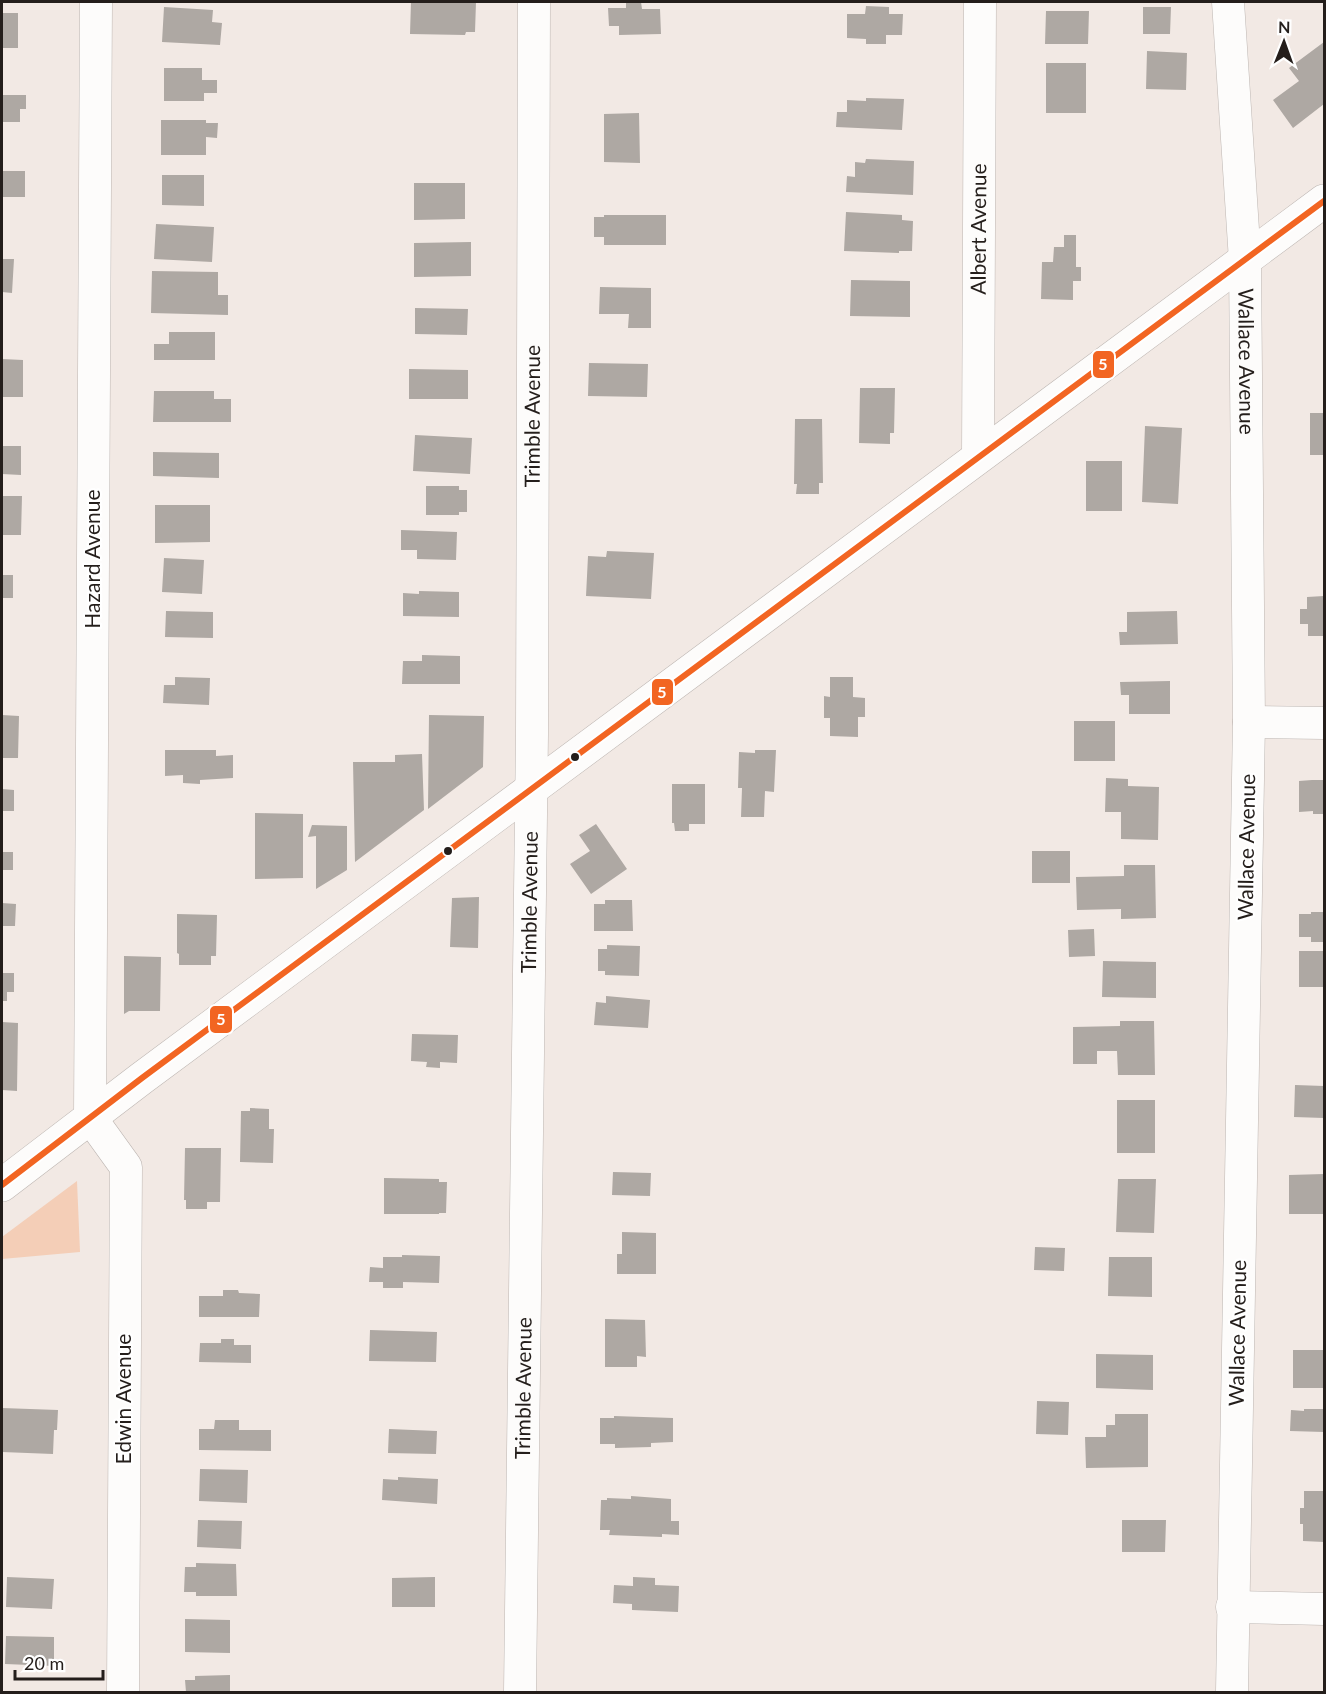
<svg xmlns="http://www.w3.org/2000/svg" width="1326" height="1694" viewBox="0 0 1326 1694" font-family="Lato,sans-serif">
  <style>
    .green { fill: #f4ceb7 }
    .building { fill: #aea8a3 }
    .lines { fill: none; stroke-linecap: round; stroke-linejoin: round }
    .minor-casing { stroke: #bdb6b2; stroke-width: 33 }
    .tertiary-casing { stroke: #bdb6b2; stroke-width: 34 }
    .minor { stroke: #fdfcfb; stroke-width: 32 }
    .tertiary { stroke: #fdfcfb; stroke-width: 33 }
    .bus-1-casing { stroke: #fff; stroke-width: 10 }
    .bus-1 { stroke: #f26522; stroke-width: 6 }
    .bus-dot { fill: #241e1b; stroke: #fff; stroke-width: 2 }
    .labels { text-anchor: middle; stroke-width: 4.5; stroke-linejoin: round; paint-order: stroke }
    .street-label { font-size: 21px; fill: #241e1b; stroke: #fff }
    .line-badge { stroke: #fff; stroke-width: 2 }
    .badge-label { font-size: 16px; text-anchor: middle; font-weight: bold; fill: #fff }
  </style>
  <rect width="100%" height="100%" fill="#f2e9e4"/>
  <path class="green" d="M77 1181 80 1252 2 1259V1237Z"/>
  <path class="building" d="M411 2H476L475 32H466L465 35 410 34Z
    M626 2H641L642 9H660L661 34 619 35V26H609L608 8H626Z
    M866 6 889 7V14H903L902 35H886V44H866V39L847 38V14H865Z
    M164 7 213 10 212 22 222 23 220 45 162 42Z
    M1143 7H1171L1170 34H1143Z
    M1046 11H1089L1088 44H1045Z
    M2 13H18V48H2Z
    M1324 42V104L1293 128 1273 100 1299 81 1289 68Z
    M1147 51 1187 53 1186 90 1146 89Z
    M1046 63H1086V113H1046Z
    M164 68H202V80H217V93H204V101H164Z
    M2 95H26V109H20V122H2Z
    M866 98 904 99 902 130 836 127 837 112H847V100L866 101Z
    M639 113 640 163 604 162V114Z
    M161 120H206V123H218L217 138 206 137V155H161Z
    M866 159 914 161 913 195 846 192 847 176 855 177V162L865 163Z
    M2 171H25V197H2Z
    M162 175H204V206L162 205Z
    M414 183H465V219L414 220Z
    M846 212 902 215V220L913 221 912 251H899V253L844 251Z
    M604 215H666V245H604V237H594V217H604Z
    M156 224 214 227 212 262 154 259Z
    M1064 235H1076V267H1081V281H1073V300L1041 299 1042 262H1053L1054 247H1064Z
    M471 242V276L414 277V243Z
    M2 259H14L12 293 2 292Z
    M152 271 218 272V295H228V315L151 313Z
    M851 280 910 281V317L850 316Z
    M600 287 651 288V328H628L629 314H599Z
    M415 308 468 309 467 335 415 334Z
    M169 332H215V360H154V344H169Z
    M2 359 23 360V397H2Z
    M589 363 648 364 647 397 588 396Z
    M409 369 468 370V399H409Z
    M860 388H895L894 433H890V444L859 443Z
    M154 391H214V399H231V422H153Z
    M1310 413H1324V455H1310Z
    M795 419H822L823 483H819V494H796L797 484H794Z
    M1145 426 1182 428 1178 504 1142 502Z
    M415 435 472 438 470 474 413 471Z
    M2 446H21V475L2 474Z
    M153 452 219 453V478L153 476Z
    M1086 461H1122V511H1086Z
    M426 486H459V490H467V512H459V515H426Z
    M2 496H22L21 535H2Z
    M155 505H210V542L155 543Z
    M401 530 457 532 456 560 417 559V550H401Z
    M607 551 654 553 651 599 586 596 588 556 606 557Z
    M164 558 204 560 202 594 162 592Z
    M2 575H13V598H2Z
    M419 591 459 592V617L403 616V593L419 594Z
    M1324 596V636H1308V624H1300V609H1307V597Z
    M166 611 213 612V638L165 637Z
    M1177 611 1178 644 1120 645 1119 632H1127V612Z
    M422 655 460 656V684H402L403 661H422Z
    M175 677 210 678 209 705 163 703 164 685H175Z
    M830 677H853V697L865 698V717H858V737L830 736V718H824V696L830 697Z
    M1170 681V714H1129V695H1121L1120 682Z
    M2 715 19 716 18 758H2Z
    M429 715 484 716 483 767 428 809Z
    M1074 721H1115V761H1074Z
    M165 750H216V756L233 755V778L200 780V784L183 783V775L165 776Z
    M755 750H776L774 792 765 791 764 817H741L742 788H738L739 752 755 753Z
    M422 754 424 810 355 862 353 762H395V755Z
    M1106 778 1128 779V786L1159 787 1158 840 1121 839V812H1105Z
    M1312 780H1324V814H1313V811L1299 812V781Z
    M672 784H705V824H689V831H675L674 823H672Z
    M2 789 14 790V811H2Z
    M255 813 303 814V878L255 879Z
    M596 824 627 869 591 894 570 864 590 851 579 835Z
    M312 825 347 826V870L316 889V836L308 837Z
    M1032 851H1070V883H1032Z
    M2 852H13V870H2Z
    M1124 865H1155L1156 918 1121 919V909L1077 910 1076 877 1124 876Z
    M479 897 478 948 450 947 452 898Z
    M605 900H632L633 931H594V904H605Z
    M2 903 16 904 15 926H2Z
    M1311 912H1324V942H1311V937H1299V914H1311Z
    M177 914 217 915 216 956H211V965H179V954L177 953Z
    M1094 929 1095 956 1069 957 1068 930Z
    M607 945 640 946 639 976 605 975V971H598V949H607Z
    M1299 951H1324V987H1299Z
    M124 956 161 957 160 1011H129L124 1014Z
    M1103 961 1156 962V998L1102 997Z
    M2 973H14V992H7V1001H2Z
    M606 996 650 1000 648 1028 594 1025 596 1002 606 1003Z
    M1120 1021H1154L1155 1075H1118L1117 1051H1097V1064H1073V1027L1120 1026Z
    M2 1022 18 1023 17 1091 2 1090Z
    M412 1034 458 1035 457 1063 440 1062V1068L426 1067 427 1062 411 1061Z
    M1295 1085 1324 1086V1118L1294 1117Z
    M1117 1100H1155V1153H1117Z
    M250 1108 269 1109V1129H274L273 1163 240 1162 241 1111H250Z
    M185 1148H221L220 1202H207V1209H186V1200H184Z
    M613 1172 651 1173 650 1196 612 1195Z
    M1324 1174V1214H1289V1175Z
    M384 1178 439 1179V1182H447L446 1213H439V1214H384Z
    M1118 1179H1156L1154 1233 1116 1232Z
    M622 1232 656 1233V1274H617V1254H622Z
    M1035 1247 1065 1248 1064 1271 1034 1270Z
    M402 1255 440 1256 439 1283 403 1282V1288H383V1282H369L370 1267 383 1268V1257H402Z
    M1109 1257H1152V1297L1108 1296Z
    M223 1290H238L239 1293 260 1294 259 1317H199V1296H223Z
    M605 1319 645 1320 646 1357 637 1356V1367H605Z
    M370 1330 437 1332 436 1362 369 1361Z
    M221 1339H234V1345H251V1363L199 1362 200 1343H221Z
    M1293 1350H1324V1388H1293Z
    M1096 1354 1153 1355V1390L1096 1388Z
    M1037 1401 1069 1402 1068 1435 1036 1434Z
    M2 1408 58 1410 57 1430H54L53 1454 2 1452Z
    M1304 1409H1324V1432L1290 1431 1291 1410 1304 1411Z
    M1115 1414H1148V1467L1086 1468 1085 1437H1106V1425H1115Z
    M614 1416 673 1418V1442L651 1443V1447L615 1448V1444H600V1418H614Z
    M215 1420H239V1430H271V1451L199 1450V1429H214Z
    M389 1429 437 1431 436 1454 388 1453Z
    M200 1469 248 1470 247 1503 199 1501Z
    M398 1477 438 1479 437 1504 382 1500 383 1479 398 1480Z
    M1304 1491H1324V1542L1303 1541V1524H1300V1508H1304Z
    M631 1496 671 1499V1521H679V1535L662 1534V1537L609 1535 610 1530H600L601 1500H607V1498L631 1499Z
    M198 1520 242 1521 241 1549 197 1547Z
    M1122 1520H1166L1165 1552H1122Z
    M196 1563 236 1564 237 1596H196V1592H184L185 1567H196Z
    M7 1577 54 1579 52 1609 6 1607Z
    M435 1577V1607H392V1578Z
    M633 1577 655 1578V1585L679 1586 678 1612 632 1610V1604L613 1603 614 1585 633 1586Z
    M185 1619 230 1620V1653L185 1652Z
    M6 1636 54 1637V1666L5 1664Z
    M230 1675V1692H186L185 1680H195V1676Z"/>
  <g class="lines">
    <g class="minor-casing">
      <g id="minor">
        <path d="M96 2 90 1117 126 1167 123 1692"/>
        <path id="s1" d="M1228 2 1245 260 1249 722 1232 1692"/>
        <path id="s2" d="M978 457 980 2"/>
        <path d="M1249 722 1324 723"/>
        <path d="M1232 1607 1324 1609"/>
        <path id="s3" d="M520 1692 532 734 534 2"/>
      </g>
    </g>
    <g class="tertiary-casing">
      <path id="tertiary" d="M2 1185 142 1078 1324 201"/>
    </g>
    <use href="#minor" class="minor"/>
    <use href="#tertiary" class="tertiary"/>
    <g class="bus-1-casing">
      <path id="bus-1" d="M2 1185 142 1078 1324 201"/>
    </g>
    <use href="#bus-1" class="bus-1"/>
  </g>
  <g class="bus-dot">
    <circle cx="575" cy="757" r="5"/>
    <circle cx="448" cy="851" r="5"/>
  </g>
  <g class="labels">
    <g class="street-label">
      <text dy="7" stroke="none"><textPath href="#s2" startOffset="228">Albert Avenue</textPath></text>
      <text dy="7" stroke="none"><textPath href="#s1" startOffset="360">Wallace Avenue</textPath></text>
      <text dy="7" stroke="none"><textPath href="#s3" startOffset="1276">Trimble Avenue</textPath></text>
      <text transform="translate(93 559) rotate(-90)" y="7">Hazard Avenue</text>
      <text transform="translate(1247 847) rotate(-89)" y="7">Wallace Avenue</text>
      <text dy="7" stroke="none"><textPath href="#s3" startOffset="790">Trimble Avenue</textPath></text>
      <text transform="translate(1238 1333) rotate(-89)" y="7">Wallace Avenue</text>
      <text dy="7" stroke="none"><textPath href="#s3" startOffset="304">Trimble Avenue</textPath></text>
      <text transform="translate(124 1399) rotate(-90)" y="7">Edwin Avenue</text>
    </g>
  </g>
  <g class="line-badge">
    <rect x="1092" y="350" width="23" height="29" rx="6" fill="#f26522"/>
    <rect x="651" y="678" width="23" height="28" rx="6" fill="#f26522"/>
    <rect x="209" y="1005" width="24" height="29" rx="6" fill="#f26522"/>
  </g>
  <g class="badge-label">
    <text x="1103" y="370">5</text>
    <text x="662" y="698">5</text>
    <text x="221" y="1025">5</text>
  </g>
  <rect width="1326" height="1694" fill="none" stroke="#241e1b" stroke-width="6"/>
  <g transform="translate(1284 42) rotate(1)" stroke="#ffffff" stroke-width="4.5" paint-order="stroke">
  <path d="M0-4.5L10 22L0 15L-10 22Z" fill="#241e1b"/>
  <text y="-9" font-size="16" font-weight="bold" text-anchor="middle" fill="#241e1b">N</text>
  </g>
  <path d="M15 1670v9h88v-9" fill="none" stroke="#241e1b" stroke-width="3"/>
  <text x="24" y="1670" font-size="18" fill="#241e1b" stroke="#ffffff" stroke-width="4.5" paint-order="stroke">20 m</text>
</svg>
